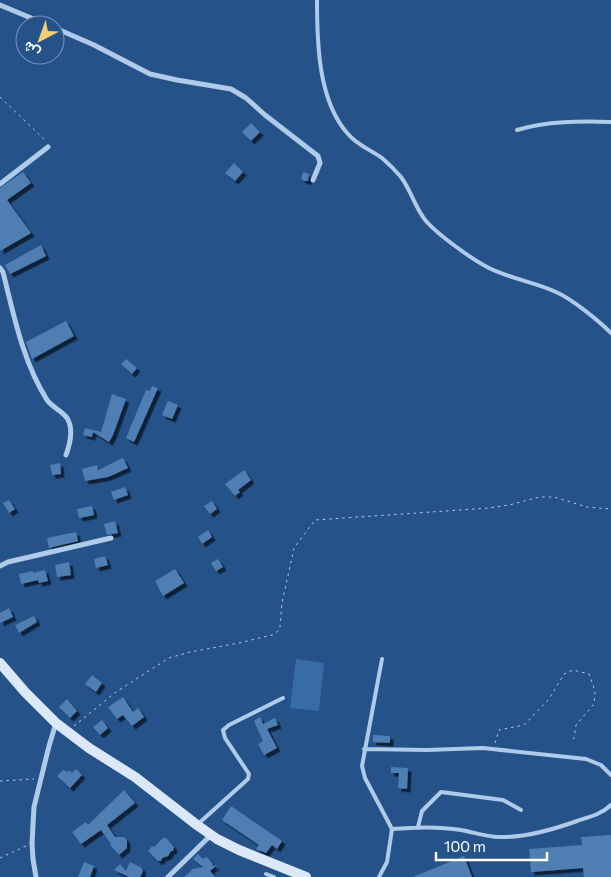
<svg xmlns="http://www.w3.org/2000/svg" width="611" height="877" viewBox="0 0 611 877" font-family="Commissioner,Vazirmatn,sans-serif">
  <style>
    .garden { fill: #386ca6 }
    .building { fill: #507eb2; filter: url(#shadow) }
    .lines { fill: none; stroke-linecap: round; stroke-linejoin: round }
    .path { stroke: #b0cbea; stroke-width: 1; stroke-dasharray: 2.5 4; stroke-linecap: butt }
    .lane { stroke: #b0cbea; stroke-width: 4 }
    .street { stroke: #b0cbea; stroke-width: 5 }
    .secondary { stroke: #dbe8f8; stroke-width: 10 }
  </style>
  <defs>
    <filter id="shadow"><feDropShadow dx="3.5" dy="3.5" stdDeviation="0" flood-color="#0009"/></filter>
  </defs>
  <rect width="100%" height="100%" fill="#245289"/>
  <path class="garden" d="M296 659 324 663 319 711 290 708Z"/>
  <path class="building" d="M251 123 260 132 251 141 242 132Z
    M234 163 243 172 235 181 225 173Z
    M23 172 31 183 7 200 31 233 0 251V188Z
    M303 172 309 174 308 181H304L301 178Z
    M41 245 46 256 10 274 5 265Z
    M66 321 74 336 32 359 26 342Z
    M126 359 137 368 132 374 121 364Z
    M152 386 158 388 134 442 126 438 146 390 150 391Z
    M112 394 126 399 113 435 109 442 93 432 92 437 83 435 85 428 101 432Z
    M168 401 178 405 172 419 162 415Z
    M123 458 128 468 108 477 85 481 82 469 97 465 98 470Z
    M60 463 61 474 52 475 50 465Z
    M244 470 251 480 238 490 240 492 235 496 225 484Z
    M125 487 128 495 114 500 111 492Z
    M9 500 15 509 9 513 3 503Z
    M212 501 217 509 210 514 204 506Z
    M92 506 94 515 79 518 77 509Z
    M115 521 118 533 107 535 104 524Z
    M208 530 212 537 202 544 198 537Z
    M76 532 78 541 49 548 47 538Z
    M105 556 108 565 96 568 94 559Z
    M218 559 223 567 216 571 211 563Z
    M69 562 71 575 57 577 55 565Z
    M175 569 184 583 163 596 155 581Z
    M45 570 48 581 39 583 38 580 21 584 19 574 33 571V573Z
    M9 608 13 617 0 623V613Z
    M34 616 37 622 19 633 15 625Z
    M92 675 102 683 96 692 85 684Z
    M123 697 133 712 138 708 144 717 132 726 123 715 117 719 108 707Z
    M67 699 77 711 70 718 59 707Z
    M260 717 263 724 275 718 278 725 267 729 277 748 264 755 258 744 263 741 254 721Z
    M102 720 108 728 100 735 93 727Z
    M373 735 390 736V743L373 742Z
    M391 767 408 768 407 789 398 788 399 773H391Z
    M76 769 82 775 70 788 57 776 63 770 68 772 70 770 72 773Z
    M124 790 135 803 107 825 115 837H124L127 840V848L119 855 110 845 111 844 101 830 81 844 72 832 86 822 88 825Z
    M231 806 282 841 277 849 272 845 266 853 256 849 259 845 222 820Z
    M611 835V877H584L583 868 531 872 529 849 582 845 581 837Z
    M163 838H166L174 847 173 851H171L168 856 162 858 161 861H158L148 851 152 846 154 847Z
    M198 854 203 859 207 857 213 864 212 866 217 865 210 871 215 877H184L191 871 192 869 203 867 193 859Z
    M464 856 472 877H413Z
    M84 862 94 866 90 877H78Z
    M130 862 142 868V870L143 871 140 877H129L114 870 120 864 126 871Z"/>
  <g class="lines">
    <path class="path" d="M0 97 46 141
      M74 726 116 692 169 658 190 652 239 643 272 635 277 632 280 627 282 603 294 548 315 520 489 508 509 505 540 497H554L587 507 611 509
      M495 743 499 730 524 725 549 699 564 674 573 670 589 674 595 691 594 704 576 725 573 743
      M0 781 34 779
      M0 858 26 846"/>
    <path class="lane" d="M317 0C317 42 318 101 348 134 357 145 371 150 382 158 389 164 395 170 401 177 410 189 414 204 423 217 432 231 473 260 489 268 511 279 535 282 556 292 572 299 599 321 611 333
      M517 130C547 121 580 121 611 122
      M364 749 427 750 483 748 586 759 601 765 611 775
      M198 824 248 779 249 774 225 738 223 730 229 725 283 698
      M418 827 422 811 441 792 503 800 521 810
      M392 829C415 827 438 826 461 830 473 832 486 837 499 837 525 838 552 830 577 821 589 817 602 814 611 805
      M266 874 274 877
      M379 877 387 862 392 829 365 778 362 766 382 659"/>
    <path class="street" d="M0 5 48 25
      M55 28 94 45 150 74 177 80 231 89 246 98 265 115 318 156 320 163 313 180
      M0 184 48 147
      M0 268 3 272C14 316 23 362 47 400 52 407 62 411 67 418 74 429 70 444 66 455
      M0 566 8 562 111 538
      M36 877 33 859 32 843 34 807 49 746 56 723
      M168 877 211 835"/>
    <path class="secondary" d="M0 663 25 692 56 723 89 748 135 777 197 825 217 839 239 850 306 877"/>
  </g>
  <g transform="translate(40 40) rotate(221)"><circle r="24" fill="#245289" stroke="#7c97b8"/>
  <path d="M0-4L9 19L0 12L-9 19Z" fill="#f5cd73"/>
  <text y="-8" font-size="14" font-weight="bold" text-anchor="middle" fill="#ffffff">ش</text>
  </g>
  <path d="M436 852v8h111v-8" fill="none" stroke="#ffffff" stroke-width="2.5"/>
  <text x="444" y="852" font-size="15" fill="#ffffff" stroke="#245289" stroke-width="4" paint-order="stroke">100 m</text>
</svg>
